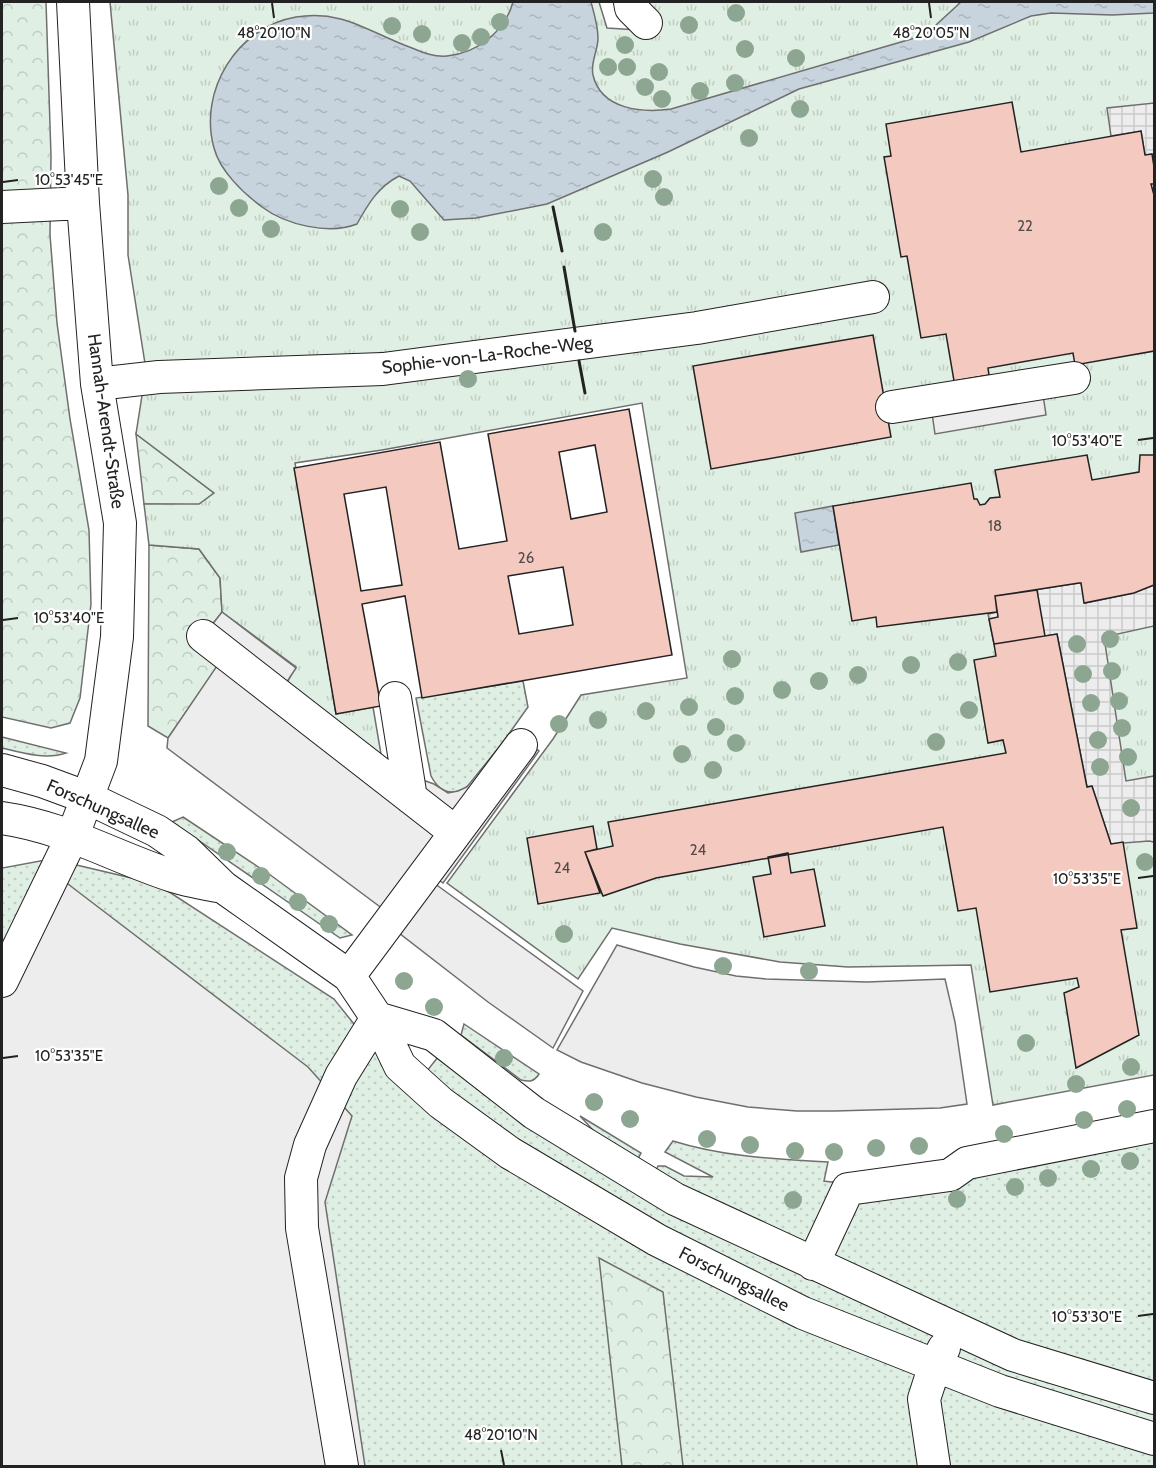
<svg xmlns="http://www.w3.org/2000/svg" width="1156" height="1468" viewBox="0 0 1156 1468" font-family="Cabin,sans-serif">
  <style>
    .grass { fill: url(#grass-dots); stroke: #6f6f6f; stroke-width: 1.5 }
    .forest { fill: url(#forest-crowns); stroke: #6f6f6f; stroke-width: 1.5 }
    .park { fill: url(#park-tufts); stroke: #6f6f6f; stroke-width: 1.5 }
    .parking { fill: #ededed; stroke: #6f6f6f; stroke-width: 1.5 }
    .plaza { fill: url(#plaza-grid); stroke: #6f6f6f; stroke-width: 1.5 }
    .water { fill: url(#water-ripples); stroke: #6f6f6f; stroke-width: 1.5 }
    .building { fill: #f3c9c0; stroke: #222; stroke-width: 1.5; fill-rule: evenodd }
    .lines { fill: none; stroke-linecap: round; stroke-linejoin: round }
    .minor-casing { stroke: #222; stroke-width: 34 }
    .minor { stroke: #fff; stroke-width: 32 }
    .wall { stroke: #222; stroke-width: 3 }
    .tree { fill: #8da692 }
    .ticks { fill: none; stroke: #222; stroke-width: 2 }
    .labels { text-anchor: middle; stroke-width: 4.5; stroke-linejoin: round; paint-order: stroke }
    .number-label { font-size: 15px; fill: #564c4a }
    .street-label { font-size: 18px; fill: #222; stroke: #fff }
    .ticks-label { font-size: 15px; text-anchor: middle; fill: #222; stroke: #fff; stroke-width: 4.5; stroke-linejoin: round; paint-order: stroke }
  </style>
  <defs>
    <pattern id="grass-dots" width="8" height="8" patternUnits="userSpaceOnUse" patternTransform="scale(1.5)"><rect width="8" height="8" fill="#e0efe3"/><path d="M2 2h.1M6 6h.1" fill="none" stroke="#c0cdc2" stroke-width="1.8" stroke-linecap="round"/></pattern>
    <pattern id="forest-crowns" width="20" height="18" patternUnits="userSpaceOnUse" patternTransform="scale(1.5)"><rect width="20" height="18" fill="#e0efe3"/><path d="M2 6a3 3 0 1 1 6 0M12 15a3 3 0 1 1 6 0" fill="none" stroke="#c0cdc2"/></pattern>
    <pattern id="park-tufts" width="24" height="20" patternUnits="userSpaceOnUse" patternTransform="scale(1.5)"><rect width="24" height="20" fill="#e0efe3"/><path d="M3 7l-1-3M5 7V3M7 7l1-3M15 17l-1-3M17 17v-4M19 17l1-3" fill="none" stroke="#c0cdc2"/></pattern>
    <pattern id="plaza-grid" width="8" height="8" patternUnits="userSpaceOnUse" patternTransform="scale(1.5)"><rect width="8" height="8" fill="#ededed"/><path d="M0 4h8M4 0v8" fill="none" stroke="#cbcbcb"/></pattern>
    <pattern id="water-ripples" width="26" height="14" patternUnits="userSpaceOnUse" patternTransform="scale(1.5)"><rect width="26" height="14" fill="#c7d3dd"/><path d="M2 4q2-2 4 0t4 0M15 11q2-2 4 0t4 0" fill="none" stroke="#abb5bd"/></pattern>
  </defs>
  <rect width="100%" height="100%" fill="#fff"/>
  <path class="grass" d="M523 681 528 707C512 729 498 751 480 771 476 777 471 784 465 788 450 797 438 790 431 776L416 698Z
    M2 737 66 753C46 760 22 753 2 748Z
    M183 817 269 874 352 935 340 938 172 822Z
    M51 859 157 884 334 999 401 1083 427 1071 438 1057 655 1173 658 1166H665L684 1176 713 1177 665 1152 673 1141C724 1157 775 1159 828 1162L824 1181 831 1182 895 1176 1154 1126V1466H2V868Z
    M464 1024 539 1074C534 1082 529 1082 521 1080L461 1035Z
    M580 1116 641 1153 636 1163 603 1141Z"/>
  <path class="forest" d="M2 2H46L51 156 50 235 57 323 70 419 89 530 91 604 80 698 70 723 51 728 2 717Z
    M136 434 214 493 199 505 144 504Z
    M149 545 199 549 220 578 222 612 194 648 218 666 168 738 148 726Z
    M599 1258 663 1292 683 1466H622Z"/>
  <path class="park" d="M110 2H599L607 28 654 31 644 2H1154V1075L993 1105 971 965 848 967 780 962 680 944 612 928 578 979 447 883 553 739 581 695 687 678 642 403 382 450 295 463 336 714 373 707 383 766 286 684 296 667 222 612 220 578 199 549 149 545 144 504H199L214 493 136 434 146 370 128 255V195Z"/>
  <path class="parking" d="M1043 395 1046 415 935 434 932 413Z
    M222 612 296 668 286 683 383 766 434 784 448 793 458 791 467 787 512 731 539 751 443 883 417 864 383 909 167 748 168 738 217 666 194 648Z
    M43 865 308 1067 352 1116 325 1202 365 1466H2V950Z
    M427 878 583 991 553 1048 488 1002 390 926Z
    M617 945 694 967 736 976 766 979 867 982 945 979 955 1022 967 1104 940 1108 835 1111H797L748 1107 696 1097 642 1083 581 1062 557 1050Z"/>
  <path class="plaza" d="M1154 103V167L1152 154 1145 155 1141 131 1111 136 1107 108Z
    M1079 583H1081L1085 603 1133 593 1154 585V626L1104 637 1126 781 1154 776V842L1149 841 1111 844 1092 786 1087 787 1057 634 994 644 988 614 997 612 995 596Z"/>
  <path class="water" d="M513 2H591C594 13 598 26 598 38 598 51 590 63 593 75 601 110 643 113 671 109L925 35 961 2H1154V13L1112 15 1051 13 1031 16 969 42 799 89 668 152 547 204 476 218 444 220 410 181 399 176C378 187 368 204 357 224 329 235 286 225 262 207 243 193 220 171 214 148 198 91 237 27 296 17 343 9 370 33 412 48 424 53 434 57 447 56 478 53 505 31 513 2Z
    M833 506 839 545 801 552 795 513Z"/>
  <path class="building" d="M1012 102 1021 152 1141 131 1145 155 1152 154 1154 167V184H1151L1154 195V351L1075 365 1073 353 988 368 989 375 954 381 946 334 921 338 907 256 901 257 884 157 891 156 886 124Z
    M873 335 891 437 711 469 693 366Z
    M629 409 672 655 422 698 405 596 362 604 381 706 336 714 294 468 440 442 459 549 507 541 488 434ZM595 445 607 512 571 519 559 452ZM386 487 402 585 361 591 344 494ZM563 567 573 625 519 634 508 576Z
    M1087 455 1092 480 1139 472 1140 455H1154V585L1134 593 1084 603 1081 583H1079L995 596 997 612 877 627 876 617 852 621 833 506 971 483 974 499H977L980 505 985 504 990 498 1000 497 995 470Z
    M1037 590 1045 636 994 644 989 619 998 617 995 596Z
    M1057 634 1087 787 1092 786 1111 844 1123 842 1137 928 1121 930 1139 1035 1076 1068 1064 993 1079 987 1077 978 990 992 976 908 958 911 943 827 656 878 603 896 585 852 613 846 608 822 1006 753 1003 740 988 743 974 660 996 656 994 644Z
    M593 826 597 849 585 852 600 893 538 904 527 838Z
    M788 853 791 873 814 869 825 926 764 937 753 877 771 874 768 857Z"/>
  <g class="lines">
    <g class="minor-casing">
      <path id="minor" d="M630 2 631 8 646 23
        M2 207 83 203
        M97 384 159 377 383 369 697 328 873 297
        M892 407 1074 378
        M203 636 455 832
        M395 698 411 798
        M2 770 42 781 88 798 157 831 186 851 223 887 349 976 377 1018 400 1066 441 1103 510 1153 657 1240 803 1313 1000 1391 1154 1439
        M2 818C65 827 114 857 173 876 189 881 206 884 223 887
        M349 976 521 745
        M2 981 73 835 101 761 117 637 120 523 97 384 83 203 73 2
        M377 1018 434 1035 534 1113 675 1199 1013 1355 1154 1398
        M813 1264 848 1189 950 1175 967 1163 1154 1126
        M342 1466 302 1228 301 1178 310 1145 341 1076 377 1018
        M934 1466 924 1399 935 1365 944 1348"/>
    </g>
    <use href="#minor" class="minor"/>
    <path class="wall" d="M553 207 562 251
      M564 267 575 331
      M579 361 585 393"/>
  </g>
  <g class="tree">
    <circle cx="736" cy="13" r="9"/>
    <circle cx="500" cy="22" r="9"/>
    <circle cx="689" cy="25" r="9"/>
    <circle cx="392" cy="26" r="9"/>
    <circle cx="422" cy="34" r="9"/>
    <circle cx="481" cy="37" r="9"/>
    <circle cx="462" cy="43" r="9"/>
    <circle cx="625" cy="45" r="9"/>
    <circle cx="745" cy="49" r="9"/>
    <circle cx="796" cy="58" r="9"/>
    <circle cx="608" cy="67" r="9"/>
    <circle cx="627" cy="67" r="9"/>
    <circle cx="659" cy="72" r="9"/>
    <circle cx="735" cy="83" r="9"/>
    <circle cx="645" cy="87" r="9"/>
    <circle cx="700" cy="91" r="9"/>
    <circle cx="662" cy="99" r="9"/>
    <circle cx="800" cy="109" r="9"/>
    <circle cx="749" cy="138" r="9"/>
    <circle cx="653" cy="179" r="9"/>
    <circle cx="219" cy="186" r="9"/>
    <circle cx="664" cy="197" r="9"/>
    <circle cx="239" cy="208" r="9"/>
    <circle cx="400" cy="209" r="9"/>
    <circle cx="271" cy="229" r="9"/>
    <circle cx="420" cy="232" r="9"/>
    <circle cx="603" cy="232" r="9"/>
    <circle cx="468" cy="379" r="9"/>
    <circle cx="1110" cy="639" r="9"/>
    <circle cx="1077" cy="644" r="9"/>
    <circle cx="732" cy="659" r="9"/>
    <circle cx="958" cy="662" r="9"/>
    <circle cx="911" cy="665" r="9"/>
    <circle cx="1112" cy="671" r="9"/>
    <circle cx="1083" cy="674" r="9"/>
    <circle cx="858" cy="675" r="9"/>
    <circle cx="819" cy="681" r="9"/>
    <circle cx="782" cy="690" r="9"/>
    <circle cx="735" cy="696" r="9"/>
    <circle cx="1119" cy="701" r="9"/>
    <circle cx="1091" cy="703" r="9"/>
    <circle cx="689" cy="707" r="9"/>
    <circle cx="969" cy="710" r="9"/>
    <circle cx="646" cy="711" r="9"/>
    <circle cx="598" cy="720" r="9"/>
    <circle cx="559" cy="724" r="9"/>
    <circle cx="716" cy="727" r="9"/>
    <circle cx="1122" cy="728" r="9"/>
    <circle cx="1098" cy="740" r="9"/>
    <circle cx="936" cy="742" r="9"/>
    <circle cx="736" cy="743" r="9"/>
    <circle cx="682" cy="754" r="9"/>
    <circle cx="1128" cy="757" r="9"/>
    <circle cx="1100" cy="767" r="9"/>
    <circle cx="713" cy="770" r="9"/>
    <circle cx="1131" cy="808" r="9"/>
    <circle cx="227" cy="852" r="9"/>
    <circle cx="1145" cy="862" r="9"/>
    <circle cx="261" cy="876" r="9"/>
    <circle cx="298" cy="902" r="9"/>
    <circle cx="329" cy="924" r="9"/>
    <circle cx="564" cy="934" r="9"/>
    <circle cx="723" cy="966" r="9"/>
    <circle cx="809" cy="971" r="9"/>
    <circle cx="404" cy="981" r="9"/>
    <circle cx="434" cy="1007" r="9"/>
    <circle cx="1026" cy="1043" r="9"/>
    <circle cx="504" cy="1058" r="9"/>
    <circle cx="1131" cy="1067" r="9"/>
    <circle cx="1076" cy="1084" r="9"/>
    <circle cx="594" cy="1102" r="9"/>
    <circle cx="1127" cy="1109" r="9"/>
    <circle cx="630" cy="1119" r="9"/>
    <circle cx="1084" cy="1120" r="9"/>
    <circle cx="1004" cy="1134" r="9"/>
    <circle cx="707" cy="1139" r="9"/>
    <circle cx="750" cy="1145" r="9"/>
    <circle cx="919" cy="1146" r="9"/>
    <circle cx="876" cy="1148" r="9"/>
    <circle cx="795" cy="1151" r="9"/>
    <circle cx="834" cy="1152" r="9"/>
    <circle cx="1130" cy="1161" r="9"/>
    <circle cx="1091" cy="1169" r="9"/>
    <circle cx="1048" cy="1178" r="9"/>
    <circle cx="1015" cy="1187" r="9"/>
    <circle cx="957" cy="1199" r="9"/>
    <circle cx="793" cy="1200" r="9"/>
  </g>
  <path class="ticks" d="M272 3 274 18M929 3 931 18M3 182 18 180M1138 440 1153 438M3 620 18 618M1138 878 1153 876M3 1058 18 1056M1138 1316 1153 1314M501 1450 504 1465"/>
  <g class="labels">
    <g class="number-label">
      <text x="1025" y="231">22</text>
      <text x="995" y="531">18</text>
      <text x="526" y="563">26</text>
      <text x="698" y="855">24</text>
      <text x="562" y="873">24</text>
    </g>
    <g class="street-label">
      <text transform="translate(487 355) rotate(-7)" y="6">Sophie-von-La-Roche-Weg</text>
      <text transform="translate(106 421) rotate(82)" y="6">Hannah-Arendt-Straße</text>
      <text transform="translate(103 809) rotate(24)" y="6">Forschungsallee</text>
      <text transform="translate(734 1279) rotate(27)" y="6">Forschungsallee</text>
    </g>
  </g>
  <g class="ticks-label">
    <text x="931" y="38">48°20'05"N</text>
    <text x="274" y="38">48°20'10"N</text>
    <text x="69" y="185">10°53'45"E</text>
    <text x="1087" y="446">10°53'40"E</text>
    <text x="69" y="623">10°53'40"E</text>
    <text x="1087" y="884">10°53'35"E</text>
    <text x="69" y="1061">10°53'35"E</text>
    <text x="1087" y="1322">10°53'30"E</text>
    <text x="501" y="1440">48°20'10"N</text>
  </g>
  <rect width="1156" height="1468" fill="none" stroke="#222222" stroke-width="6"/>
</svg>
